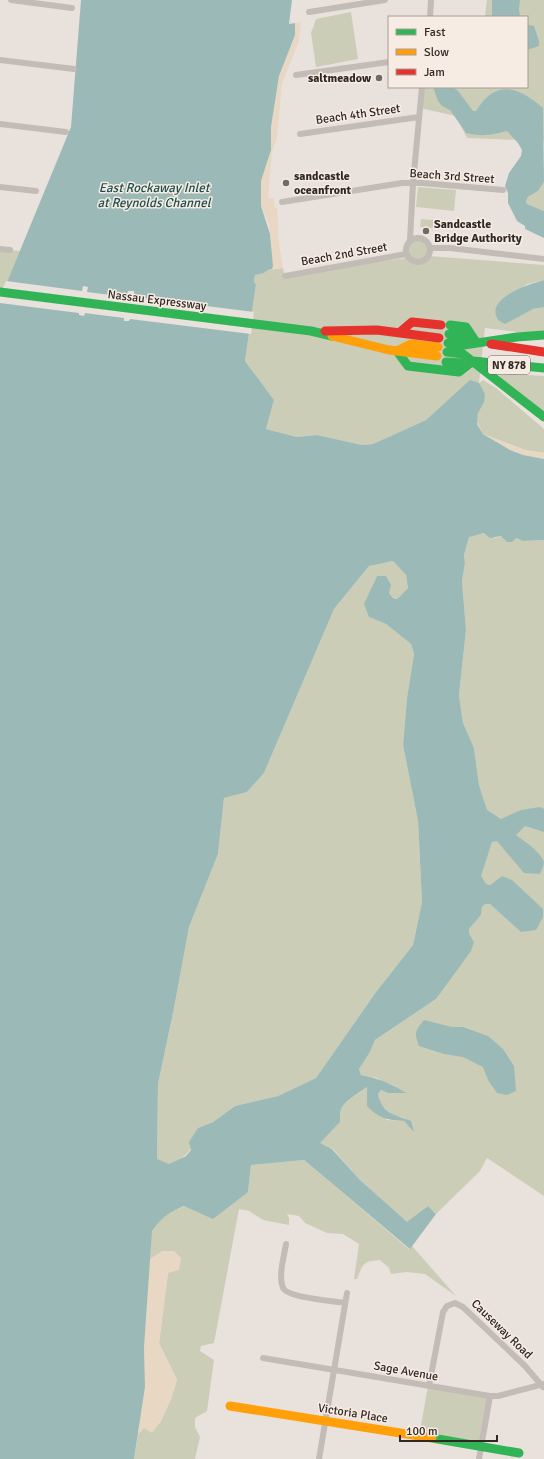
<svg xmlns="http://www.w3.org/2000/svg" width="544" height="1459" viewBox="0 0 544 1459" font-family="Signika,sans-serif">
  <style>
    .green { fill: #cbcdb7 }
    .sand { fill: #e8d8c3 }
    .water { fill: #9bbab7; fill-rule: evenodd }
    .pier { fill: #e9e2dc }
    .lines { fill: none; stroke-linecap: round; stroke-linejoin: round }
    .street { stroke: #c2bbb6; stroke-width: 6 }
    .fast { stroke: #30b455; stroke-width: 9 }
    .slow { stroke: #ff9f0a; stroke-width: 9 }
    .jam { stroke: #e5322d; stroke-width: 9 }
    .poi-dot { fill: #716965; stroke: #f7ece3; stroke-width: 1.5 }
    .labels { text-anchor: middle; stroke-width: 3; stroke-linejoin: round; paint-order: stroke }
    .shield { fill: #f7ece3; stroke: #6c635e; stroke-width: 1 }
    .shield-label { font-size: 11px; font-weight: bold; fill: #312825 }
    .poi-label { font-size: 12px; font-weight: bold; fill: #312825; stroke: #f7ece3; text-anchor: start }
    .street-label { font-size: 12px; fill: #312825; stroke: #f7ece3 }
    .water-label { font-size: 13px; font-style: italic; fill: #1e4f4f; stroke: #f7ece3 }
  </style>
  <rect width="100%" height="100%" fill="#e9e2dc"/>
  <path class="green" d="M487 0H544V141L467 138 456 116 420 108 422 87H527V17H485Z
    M351 12 358 59 316 67 311 33 316 19Z
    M544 182V211L527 204 526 201 528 197 538 191Z
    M418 187 456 190 454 211 416 207Z
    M421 219 433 220V228L420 227Z
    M415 238C427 238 431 246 429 256L544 265V280L527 284 496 312 498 320 533 309 544 307V332H518L485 328 479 383 483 380 496 388 544 429V453L525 450 483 434 477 422 478 413 470 381 426 420 373 444 362 445 317 435 297 437 266 429 274 400 245 361 256 284 254 282 255 274 264 273 268 270 283 268 284 274 407 258C405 249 406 242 415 238Z
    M0 249 20 251 0 299Z
    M513 374 544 376V415L494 376Z
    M484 533 495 538 501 536 516 538 523 541 544 540V1196L487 1158 480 1171 436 1214 428 1206 407 1223 360 1180 333 1149 319 1143 340 1122C340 1118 340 1112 341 1109 345 1100 360 1093 367 1087L387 1120 404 1121 414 1131 404 1118 393 1115 386 1110 380 1102 378 1094 381 1090 389 1093 406 1092 393 1085 383 1082 377 1078 361 1075 359 1069 370 1052 375 1040 436 999 474 942 469 933V929L481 915 482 907 485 904H490L522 932 502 876 490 885 486 884 480 876 486 858 501 819 487 811 479 785 474 748 463 723 459 695 466 630 462 581 465 563 464 555 469 536Z
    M393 561 406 575 408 588 397 599 392 597 377 576 372 587 369 617 386 624 411 644 414 654 407 698 403 745 418 821 422 902 413 945 376 992 316 1078 278 1096 235 1106 213 1122 198 1128C190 1151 192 1154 169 1164L157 1160 158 1084 174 1008 189 927 218 854 224 798 247 792 264 773 334 609 369 566Z
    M304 1160 409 1249 412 1246 456 1296 425 1274 407 1272 391 1274 389 1268 380 1260C363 1261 363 1264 357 1279H354L359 1244 343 1234 327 1233 305 1223 299 1216 287 1214 289 1218V1225L263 1220 249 1211 239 1209 214 1343 201 1346 200 1351 214 1360 207 1411 195 1418V1427L200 1437 195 1459H134L138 1434 144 1427 160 1423 171 1399 177 1380 159 1343 168 1273 163 1251 150 1259C151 1251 149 1239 152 1231 162 1204 223 1197 248 1192L251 1165Z
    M428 1386 489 1397 481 1447 419 1436Z"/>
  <path class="sand" d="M301 22 299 41 282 84 277 138 272 152 268 198H274L275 208H277L279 244 283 268 272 269 271 240 269 225 261 206V181L271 150V127L279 76 295 35V23Z
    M483 434 525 450 544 453V459L523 455 510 450Z
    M163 1251H174L181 1258 179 1270 168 1273 159 1343 177 1380C171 1399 165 1417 152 1433L144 1428 138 1434 145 1387 144 1348 150 1259Z"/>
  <path class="water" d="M81 0H292L289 24 295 23V35L279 76 271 127V150L261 181V206L270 234 273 266 272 269 268 270 264 273 255 275 254 282 256 284 245 361 274 400 266 429 297 437 317 435 362 445 373 444 426 420 470 380 479 383 485 394 484 402 478 413 477 424 483 434 510 450 523 455 544 459V540L523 541 516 538 512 542H507L501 536 490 538 484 533 469 537 464 555 465 563 462 581 466 630 459 695 463 723 474 748 479 785 487 810 501 819 521 810 540 807 544 809V832L525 826 516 835C524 841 541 852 544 862 544 865 542 870 540 874L524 873 497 841 492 842 481 876 486 884 490 885 502 876 512 880 543 909V917L536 930 521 932 490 904H485L482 907 481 915 469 929V933L474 942 471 951 436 999 375 1040 370 1052 359 1069 361 1075C378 1078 392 1084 407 1093H388L381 1090 378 1094C383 1115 394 1114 411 1121L414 1132 404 1121C387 1120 378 1118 367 1106V1087C359 1093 345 1100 341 1109 340 1112 340 1118 340 1122L320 1143 332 1149 360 1180 407 1222 428 1206 436 1214 410 1249 304 1160 251 1165 248 1192 213 1219 184 1206C168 1213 162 1217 152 1231L144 1348 145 1387 134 1459H0V299L71 127ZM393 561 406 575 408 588 397 599 393 598 389 593 391 585 386 576H377L364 604 369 617 386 624 411 644 414 654 407 698 403 745 418 821 422 902 413 945 376 992 316 1078 278 1096 235 1106 213 1122 198 1128 189 1142 191 1150 186 1156 169 1164 157 1159 158 1084 174 1008 189 927 218 854 224 798 247 792 264 773 334 609 369 566Z
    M492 0H520L519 9 520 17H492Z
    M530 25 534 26 539 41V46L527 50V26Z
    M433 87H453L458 91 473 111H476C496 78 519 87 543 108L544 182 538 191 528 197 526 201 527 204 544 211V238L525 229V226L517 221 508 203V193L505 186 509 173 521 156 522 150 518 143 507 131C489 135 485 137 466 133L450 110 442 106 438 101Z
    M544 280V307L533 309 505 324 498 320C484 298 530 284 544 280Z
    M424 1020 452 1027H463L488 1036 503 1049 514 1066 516 1091 507 1095 497 1093 488 1080 483 1067 463 1057 444 1054 419 1046C414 1033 415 1031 424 1020Z"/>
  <path class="pier" d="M6 281 82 291 83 286 88 287 87 292 127 297 128 291H134V297L254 312 251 334 130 319 129 321H124V318L85 313 84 316 79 315V313L0 303V294Z"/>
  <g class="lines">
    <path class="street" d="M11 0 72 8
      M309 12 385 0
      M430 17 431 0
      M0 60 74 69
      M296 75 389 62
      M0 124 66 132
      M300 134 419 117
      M0 187 36 191
      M282 202 402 183H422L503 190
      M406 250a12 12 0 1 1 24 0a12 12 0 1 1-24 0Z
      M410 240 413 183 422 87
      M430 248H450L544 259
      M0 249 10 250
      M285 276 406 254
      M286 1244C284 1257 278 1276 283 1288 288 1298 334 1301 345 1303
      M263 1358 490 1396H498L544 1384
      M429 1386 443 1312 447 1306 455 1303 463 1307 525 1366 543 1387
      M319 1459 347 1293
      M479 1459 490 1396"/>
    <path class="fast" d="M0 292 311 331 332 336
      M450 325 466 327 476 342
      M449 334 465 336 476 342
      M448 343 464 345 517 337 544 335
      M397 351 408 366 459 372 473 361
      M447 352 463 354 544 417
      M473 361 544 368
      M446 362 461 363 472 361
      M432 1438 519 1453"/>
    <path class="slow" d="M332 336 389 350 437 356
      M397 351 411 344 438 347
      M230 1406 432 1438"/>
    <path class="jam" d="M325 331 377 330 439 338
      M399 333 412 322 441 325
      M491 344 544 352"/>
  </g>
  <g class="poi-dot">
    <circle cx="379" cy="78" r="4"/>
    <circle cx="286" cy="183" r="4"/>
    <circle cx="426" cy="231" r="4"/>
  </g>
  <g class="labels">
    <rect class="shield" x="488" y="356" width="42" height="18" rx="3"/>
    <g class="shield-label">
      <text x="509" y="369">NY 878</text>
    </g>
    <g class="poi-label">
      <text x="371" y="82" text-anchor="end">saltmeadow</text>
      <text x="294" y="180">sandcastle<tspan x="294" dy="14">oceanfront</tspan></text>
      <text x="434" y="228">Sandcastle<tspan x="434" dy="14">Bridge Authority</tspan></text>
    </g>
    <g class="street-label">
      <text transform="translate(358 114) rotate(-8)" y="4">Beach 4th Street</text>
      <text transform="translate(452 176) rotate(4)" y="4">Beach 3rd Street</text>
      <text transform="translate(344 254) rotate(-10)" y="4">Beach 2nd Street</text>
      <text transform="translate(157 300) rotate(7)" y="4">Nassau Expressway</text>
      <text transform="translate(502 1329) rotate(44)" y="4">Causeway Road</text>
      <text transform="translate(406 1371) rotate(10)" y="4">Sage Avenue</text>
      <text transform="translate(353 1413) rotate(9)" y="4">Victoria Place</text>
    </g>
    <g class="water-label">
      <text x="154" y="192">East Rockaway Inlet<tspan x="154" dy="15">at Reynolds Channel</tspan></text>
    </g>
  </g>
  <rect x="388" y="16" width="140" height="72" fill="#f7ece3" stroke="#a89e97"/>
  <rect x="396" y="29" width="20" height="6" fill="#30b455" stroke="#a89e97"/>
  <text x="424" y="36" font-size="12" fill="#312825">Fast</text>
  <rect x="396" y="49" width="20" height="6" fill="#ff9f0a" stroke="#a89e97"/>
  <text x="424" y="56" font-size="12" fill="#312825">Slow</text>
  <rect x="396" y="69" width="20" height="6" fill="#e5322d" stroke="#a89e97"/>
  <text x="424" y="76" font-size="12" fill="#312825">Jam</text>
  <path d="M400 1435v6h97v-6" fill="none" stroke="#312825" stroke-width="2"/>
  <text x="406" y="1435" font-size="12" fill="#312825" stroke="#f7ece3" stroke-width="3" paint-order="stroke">100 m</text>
</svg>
